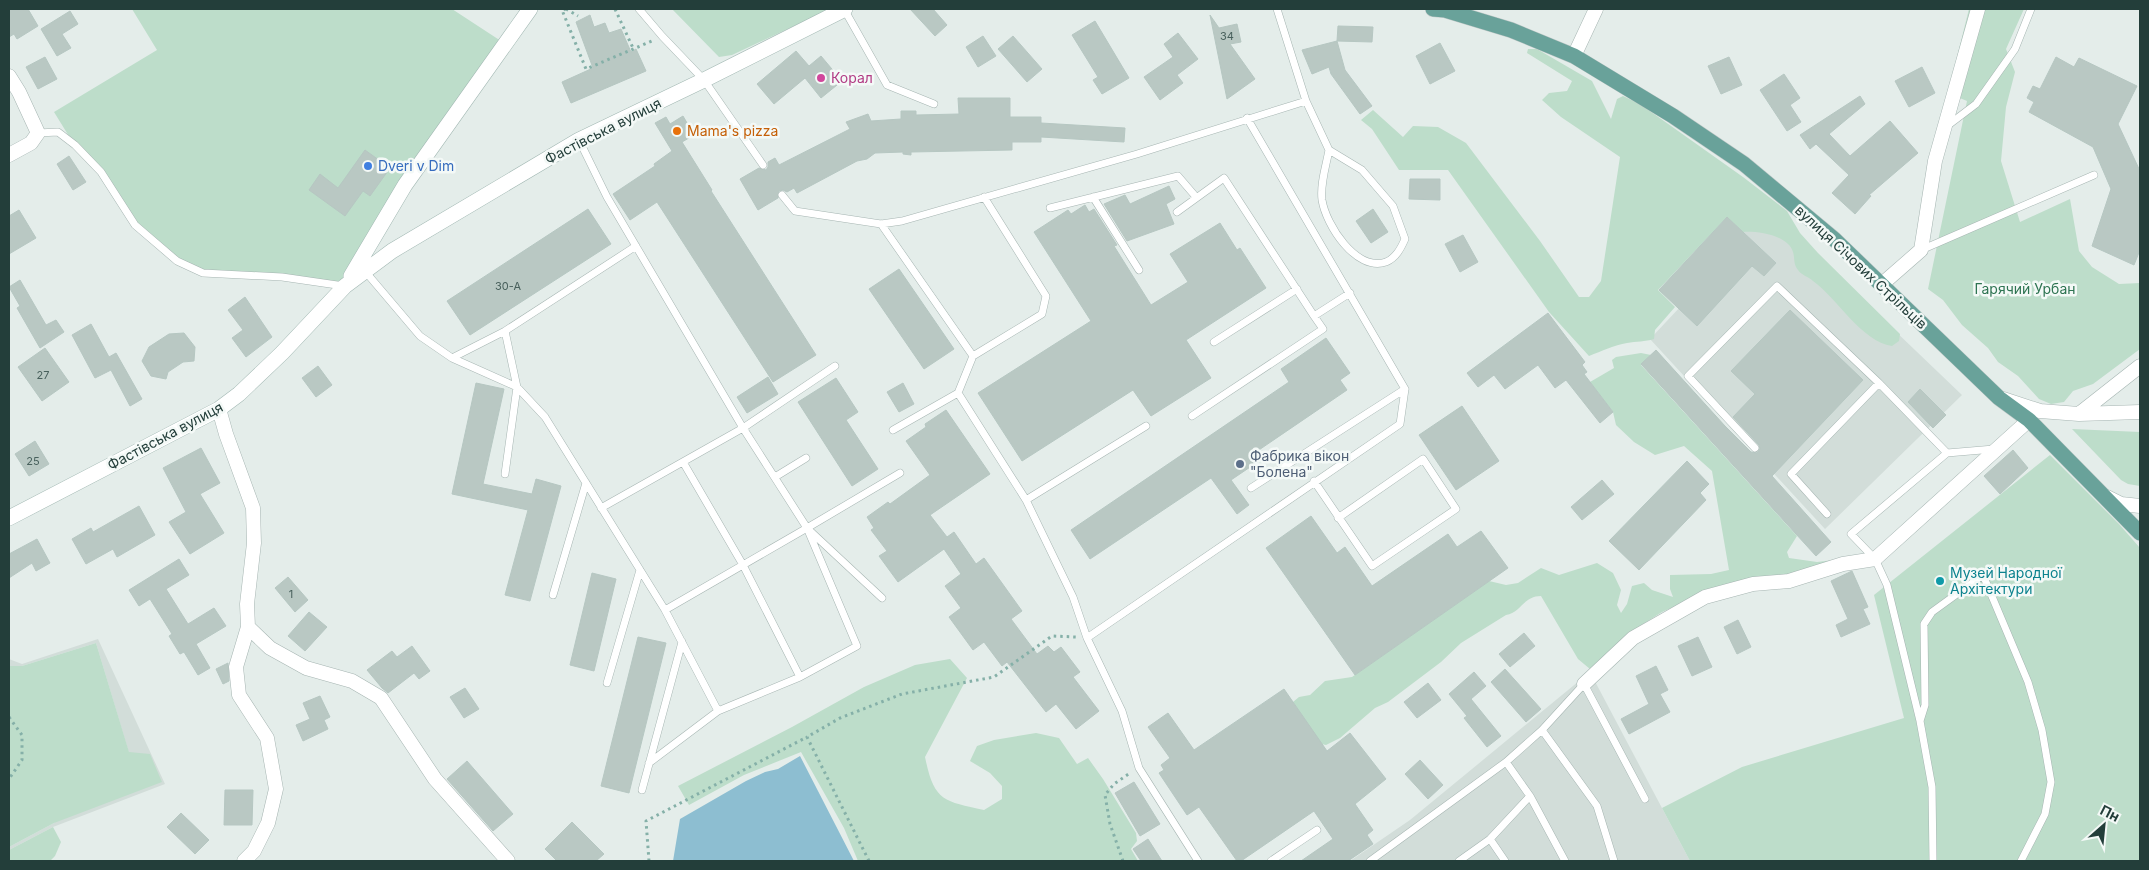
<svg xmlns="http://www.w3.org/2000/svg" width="2149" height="870" viewBox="0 0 2149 870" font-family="Inter,sans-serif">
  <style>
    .built { fill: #d2ddd9 }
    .green { fill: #bdddca }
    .water { fill: #8dbed1 }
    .building { fill: #b9c8c3; stroke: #b6c7c2 }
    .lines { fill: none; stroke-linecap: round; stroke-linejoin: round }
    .service-casing { stroke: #a6b5b2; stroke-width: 8 }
    .minor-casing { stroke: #a6b5b2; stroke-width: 15 }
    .secondary-casing { stroke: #a2b8b3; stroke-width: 16 }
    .primary-casing { stroke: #c1c9c8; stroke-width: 16 }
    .path { stroke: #85b0a8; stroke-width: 3; stroke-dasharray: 2.5 4; stroke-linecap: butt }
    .service { stroke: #fff; stroke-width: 7 }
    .minor { stroke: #fff; stroke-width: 14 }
    .secondary { stroke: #fff; stroke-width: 15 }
    .primary { stroke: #69a29a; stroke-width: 15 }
    .hotel-dot { fill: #d1479c; stroke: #f4f9f7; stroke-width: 2 }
    .food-dot { fill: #e8710a; stroke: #f4f9f7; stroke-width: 2 }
    .shop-dot { fill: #3f7fe0; stroke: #f4f9f7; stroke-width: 2 }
    .service-dot { fill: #5c6f8a; stroke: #f4f9f7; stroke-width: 2 }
    .culture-dot { fill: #0f9aa8; stroke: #f4f9f7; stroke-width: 2 }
    .labels { text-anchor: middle; stroke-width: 5; stroke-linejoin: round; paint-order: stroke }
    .number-label { font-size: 11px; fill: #48605c }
    .hotel-label { font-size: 14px; fill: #b23c85; stroke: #f4f9f7; text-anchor: start }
    .street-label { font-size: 14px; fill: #233e3a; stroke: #f4f9f7 }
    .food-label { font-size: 14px; fill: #c56008; stroke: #f4f9f7; text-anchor: start }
    .shop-label { font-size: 14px; fill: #366cbe; stroke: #f4f9f7; text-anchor: start }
    .park-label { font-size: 14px; fill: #2e7452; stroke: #f4f9f7 }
    .service-label { font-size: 14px; fill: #4e5e75; stroke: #f4f9f7; text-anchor: start }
    .culture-label { font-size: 14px; fill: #0d838f; stroke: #f4f9f7; text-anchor: start }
  </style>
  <rect width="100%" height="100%" fill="#e4edea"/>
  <path class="built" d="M1752 194 1962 395 1825 529 1650 339 1681 306 1661 288Z
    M98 639 165 784 53 827 9 850V847L54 823 129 753 96 643 22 666H9V659L22 664Z
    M1590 672 1690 861H1350L1410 820Z"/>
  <path class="green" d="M132 9H452L504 43 344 287 282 278 203 274 175 261 134 225 100 173 75 146 54 112 157 50Z
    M672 9H830L732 55 719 57Z
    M1969 9H2024L2006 49 2015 72 2006 107 2001 161 2020 222 2070 199 2079 251 2092 267 2119 284 2140 283V349L2093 384 2073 391 2064 402 2051 404 2039 399 2018 376 1998 362 1988 348 1962 325 1943 300 1928 289 1967 101 1948 93Z
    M1528 49H1537L1592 81 1611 119 1617 99 1623 96 1640 104 1743 177 1787 211 1800 233 1818 253 1900 334 1899 341 1892 346C1862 342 1837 298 1813 281 1809 277 1801 275 1798 270 1793 264 1795 258 1793 252 1788 235 1758 231 1743 232L1727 217 1658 290 1675 307 1655 330 1654 339C1645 342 1636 341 1627 343 1614 345 1602 351 1589 356L1549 312 1448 170H1399L1372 129 1361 120 1373 110 1403 137 1413 126 1438 127 1466 143 1540 241 1579 297H1589L1601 281 1620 157 1561 117 1542 100 1549 93 1567 91 1572 81 1527 53Z
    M1641 353 1651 355 1641 365 1797 536 1787 552 1789 558 1817 562 1834 560 1840 571 1723 585 1662 612 1640 626 1606 656 1599 664 1590 669 1578 659 1541 596C1523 596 1521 613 1506 615L1461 643 1441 662 1388 702 1375 708 1340 738 1326 745 1321 744 1293 702 1299 697 1310 695 1325 681 1352 677 1489 581 1506 585 1518 583 1541 568 1559 575 1597 563 1613 573 1621 590 1617 605 1621 613 1627 604 1632 586 1644 583 1652 590 1673 597 1670 589V575L1711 574 1729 570 1712 471 1684 446 1655 455 1634 442 1616 425 1613 412 1590 382 1614 368 1612 360 1616 357Z
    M2072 429 2140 432V486L2128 484 2121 480Z
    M2050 455 2119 524 2140 548V861H1690L1662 808 1742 767 1904 718 1874 595Z
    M96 643 129 752 150 754 162 782 54 823 9 847V666H22Z
    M950 659 967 678 925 757C934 801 943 801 984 810L1002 799V786L990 773 970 761 977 746 994 740 1036 733 1059 738 1077 764 1088 758 1103 779 1136 833 1137 841 1131 849 1138 861H858L844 828 801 752 744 775 689 805 678 786 792 727 864 687 915 665Z
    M53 827 61 842 55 856 50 861H9V850Z"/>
  <path class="water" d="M800 756 854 861H673L680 819 746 781 765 772 778 769Z"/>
  <path class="building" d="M9 9H28L38 26 17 39 14 34 9 37Z
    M910 9H933L947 25 935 36Z
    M70 11 78 24 62 34 71 48 57 56 41 29Z
    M590 15 594 27 605 23 609 33 621 29 631 52 636 49 646 71 571 103 562 82 593 68 576 22Z
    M1210 15 1219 28 1237 24 1241 42 1230 44 1255 79 1227 99Z
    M1095 21 1129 78 1102 94 1093 80 1098 77 1072 35Z
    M1338 26 1373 27 1372 42 1337 41Z
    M1178 33 1198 59 1177 75 1183 83 1160 100 1144 77 1173 57 1164 44Z
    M983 36 996 56 978 67 966 47Z
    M1013 36 1042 69 1027 82 998 49Z
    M1337 41 1345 70 1372 106 1360 114 1331 74 1329 67 1312 74 1302 50Z
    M1440 43 1455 71 1430 84 1416 56Z
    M796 51 809 66 821 56 842 81 821 98 805 78 774 104 757 84Z
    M45 57 57 79 38 89 26 67Z
    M1729 57 1742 85 1721 94 1708 66Z
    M2056 57 2074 67 2079 58 2137 86 2118 124 2140 171V250L2134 265 2092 246 2111 189 2093 147 2029 112 2034 102 2027 98 2033 86 2040 89Z
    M1922 67 1935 93 1909 107 1895 81Z
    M1784 74 1800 98 1790 105 1801 122 1787 131 1760 90Z
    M1860 96 1865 104 1829 134 1850 156 1890 121 1918 153 1869 195 1871 196 1855 214 1832 193 1849 175 1816 144 1810 149 1800 135Z
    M958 98H1010V117H1041V123L1125 128 1124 142 1041 137V142H1012V150L911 152V155L903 154V152L875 153 867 159 857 161 797 193 794 188 787 192 783 190 779 191 778 198 758 210 740 179 759 168 766 170 768 167V162L775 158 779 165 850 129 846 122 868 114 871 121 901 119V111H916V115L959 114Z
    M683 116 694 135 682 142 712 190 711 191 816 355 773 382 657 202 630 220 613 194 655 166 654 164 672 151 655 123 666 117 670 124Z
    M365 150 390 168 370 196 363 191 345 216 309 190 320 174 338 188Z
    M69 156 86 182 73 190 57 164Z
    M1410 179H1440V200L1409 199Z
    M1169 186 1175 199 1166 204 1174 224 1127 241 1104 204 1125 195 1130 204Z
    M1085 205 1089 212 1094 209 1117 245 1114 246 1151 305 1188 282 1170 254 1220 223 1237 250 1240 248 1266 288 1186 340 1211 378 1151 416 1133 390 1022 461 978 393 1091 321 1034 232 1068 210 1071 214Z
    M588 209 611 244 470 335 447 301Z
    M1373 209 1388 232 1371 243 1356 221Z
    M19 210 36 238 9 254V216Z
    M1727 217 1776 263 1764 276 1752 266 1697 326 1659 290Z
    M1463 235 1478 262 1460 272 1445 244Z
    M899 269 954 349 924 369 869 289Z
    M20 280 46 325 56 320 64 332 40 348 17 308 20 306 9 287Z
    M245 297 272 337 246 357 232 338 243 330 228 310Z
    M1790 310 1863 380 1772 476 1831 542 1816 556 1641 364 1656 350 1725 426 1751 452 1757 453 1760 449 1759 445 1733 417 1755 394 1731 371Z
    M1548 313 1585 362 1582 365 1587 372 1584 374 1613 412 1600 423 1566 380 1555 388 1538 365 1505 389 1494 375 1478 387 1467 373Z
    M91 324 109 357 116 353 142 399 130 406 111 370 95 378 72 335Z
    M184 333 195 347 194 361 183 362 168 372 166 379 151 376 142 361 149 347 169 334Z
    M1326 338 1350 373 1340 380 1347 390 1253 454 1259 461 1231 480 1249 505 1237 514 1211 478 1090 559 1071 530 1289 382 1281 369Z
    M45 348 69 382 42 401 18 367Z
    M318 366 332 385 316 397 302 378Z
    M768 377 778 394 747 413 737 397Z
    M836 378 858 412 846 420 878 469 852 486 798 402Z
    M476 383 504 389 483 484 532 494 536 479 561 486 530 601 505 595 528 510 452 494Z
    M903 383 914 404 899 412 887 392Z
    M1920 389 1946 415 1933 428 1908 402Z
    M1462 406 1499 461 1456 490 1419 435Z
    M946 410 990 474 930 515 947 537 954 532 976 564 984 558 1022 611 1011 619 1037 654 1048 646 1054 652 1061 647 1080 672 1073 677 1099 711 1076 729 1056 704 1046 712 1007 662 1002 666 984 642 973 650 949 617 961 608 945 586 961 574 944 549 898 582 879 556 887 551 871 530 874 528 867 517 888 502 890 504 930 475 906 441 926 427 925 424Z
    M35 441 49 464 29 476 15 454Z
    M201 448 220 483 200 494 224 533 190 554 169 522 186 512 163 468Z
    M2013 450 2028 468 2000 494 1984 476Z
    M1687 461 1709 484 1700 493 1706 500 1639 570 1609 541Z
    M1602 480 1614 494 1582 520 1571 507Z
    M139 506 155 535 117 557 113 549 86 564 72 539 91 528 93 532Z
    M1311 516 1337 553 1345 547 1372 586 1448 534 1457 547 1481 531 1508 568 1355 675 1266 548Z
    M37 539 50 563 36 571 32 563 9 578V554Z
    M179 559 189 575 166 589 188 624 214 608 226 626 196 644 210 668 198 675 184 652 180 654 169 636 172 634 150 599 139 606 129 590Z
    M1852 571 1868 607 1863 609 1870 624 1841 637 1836 625 1848 619 1831 581Z
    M592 573 616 579 594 671 570 665Z
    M288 577 308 600 295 612 275 588Z
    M309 612 327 627 305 651 288 636Z
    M1738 620 1751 647 1737 654 1724 627Z
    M1524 633 1535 646 1510 667 1499 654Z
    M638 637 666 643 629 793 601 786Z
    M1698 637 1712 667 1692 676 1678 646Z
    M412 646 430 671 419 679 414 673 388 693 382 688 367 670 392 651 397 657Z
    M228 663 229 681 223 684 216 669Z
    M1656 666 1668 690 1660 694 1670 712 1629 734 1621 719 1649 704 1636 676Z
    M1505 669 1541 709 1526 722 1491 682Z
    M1474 672 1486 686 1471 699 1501 736 1487 747 1464 718 1467 716 1449 694Z
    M1428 683 1441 700 1417 718 1404 702Z
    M465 688 479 709 464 718 450 697Z
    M1284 689 1327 751 1350 733 1386 779 1355 804 1373 830 1367 835 1373 844 1348 861H1301L1333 839 1314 811 1241 861H1237L1199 807 1187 815 1159 773 1164 770 1161 765 1170 758 1148 727 1168 713 1194 750Z
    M320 696 330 717 324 720 328 729 303 741 296 725 310 719 303 703Z
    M1420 760 1443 785 1428 799 1405 774Z
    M467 761 513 814 493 831 447 779Z
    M1134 782 1160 824 1140 836 1115 793Z
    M225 790H253L252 825H224Z
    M181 813 209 840 195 854 167 827Z
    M572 822 604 854 596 861H557L545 849Z
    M1148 839 1162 861H1141L1133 849Z"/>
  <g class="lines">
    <g class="service-casing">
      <path id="service" d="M639 9 662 36 704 80 763 165
        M844 9 887 85 934 104
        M1277 9 1306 101 1329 150 1362 170 1393 206 1405 239C1401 248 1396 258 1386 262 1356 272 1326 225 1322 200 1320 184 1326 166 1329 150
        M1947 126 1976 104 2015 49 2031 9
        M38 133 58 132 75 145 101 172 135 225 177 261 203 273 282 277 344 286
        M579 140 607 197 743 428 807 528 665 610 545 417 517 387 505 331 636 246
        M782 195 795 211 881 224 902 221 1137 154 1306 101
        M1093 197 1139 270
        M1050 208 1178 176 1196 197
        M1177 212 1224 178 1314 316 1350 293
        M881 224 973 356 958 393 1026 500 1073 597 1087 638 1122 711 1139 768 1198 861
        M1921 250 2094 175
        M364 270 420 336 452 358 505 331
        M1214 342 1297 289
        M973 356 1042 314 1046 296 984 197
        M452 358 517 387 505 474
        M1192 416 1323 329 1314 316
        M893 430 958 393
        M1755 448 1688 376 1777 286 1879 383 1947 453 1851 534 1875 559 1887 585 1920 721
        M1947 453 1994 449
        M683 462 743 565 800 677
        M775 477 806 458
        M1314 481 1372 566 1456 509 1423 459 1338 518
        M1251 488 1405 389
        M1026 500 1146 426
        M601 508 743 428 835 366
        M1827 514 1791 474 1879 383
        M807 528 900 473
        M809 530 882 598
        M553 595 586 483
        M665 610 718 711
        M1087 638 1400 424 1405 389 1247 118
        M607 683 640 570
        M1542 730 1597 806 1614 861
        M649 763 718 711 800 677 857 646 807 528
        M642 790 682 642
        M1490 839 1505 861
        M1271 861 1317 830
        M1370 861 1506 762
        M1459 861 1490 839 1530 796
        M1565 861 1530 796 1506 762 1542 730 1584 684 1645 799
        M1933 861 1932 787 1920 721 1925 705 1924 624 1932 612 1983 575 2028 682 2042 730 2051 782 2045 814 2021 861"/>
    </g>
    <g class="minor-casing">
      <path id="minor" d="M1574 56 1596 9
        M9 76 19 92 38 133 31 143 9 155
        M1881 285 1921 250 1935 161 1978 9
        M2003 399 2040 411 2079 414 2140 412
        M219 409 226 434 253 508 254 543 247 604 248 627 270 648 306 668 352 681 381 698 435 779 508 861
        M2079 414 2140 366
        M2107 497 2121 504 2140 506
        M1584 684 1633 638 1705 597 1753 584 1789 581 1843 564 1875 559 2029 420
        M244 861 254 851 268 823 276 789 267 738 239 695 236 667 248 627"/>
    </g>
    <g class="secondary-casing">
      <path id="secondary" d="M351 276 405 185 530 9
        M9 518 219 409 239 394 282 353 345 286 392 251 579 140 704 80 845 9"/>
    </g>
    <g class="primary-casing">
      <path id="primary" d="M1433 9 1445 10 1511 30 1574 56 1673 116 1744 164 1834 239 1999 398 2029 420 2140 533"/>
    </g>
    <path class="path" d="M566 9 562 10 586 69 652 41
      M566 9 578 16
      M615 9 633 48
      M9 717 22 735V760L9 779
      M649 861 646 821 807 737
      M869 861 807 737 840 718 902 694 994 677 1052 636 1076 637
      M1123 861 1110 824 1105 795 1114 784 1130 773"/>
    <use href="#service" class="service"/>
    <use href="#minor" class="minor"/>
    <use href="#secondary" class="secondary"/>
    <use href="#primary" class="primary"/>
  </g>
  <circle class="hotel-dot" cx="821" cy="78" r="5"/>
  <circle class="food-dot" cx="677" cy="131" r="5"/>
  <circle class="shop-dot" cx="368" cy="166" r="5"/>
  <circle class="service-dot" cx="1240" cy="464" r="5"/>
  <circle class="culture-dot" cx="1940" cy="581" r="5"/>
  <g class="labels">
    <g class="number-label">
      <text x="1227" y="40">34</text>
      <text x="508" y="290">30-А</text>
      <text x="43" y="379">27</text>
      <text x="33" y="465">25</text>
      <text x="291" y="598">1</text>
    </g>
    <g class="hotel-label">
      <text x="831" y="83">Корал</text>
    </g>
    <g class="street-label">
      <text transform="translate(603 131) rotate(-27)" y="5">Фастівська вулиця</text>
      <text transform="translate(1861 267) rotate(43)" y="5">вулиця Січових Стрільців</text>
      <text transform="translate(165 436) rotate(-28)" y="5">Фастівська вулиця</text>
    </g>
    <g class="food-label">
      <text x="687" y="136">Mama's pizza</text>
    </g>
    <g class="shop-label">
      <text x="378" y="171">Dveri v Dim</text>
    </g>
    <g class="park-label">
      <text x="2025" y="294">Гарячий Урбан</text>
    </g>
    <g class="service-label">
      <text x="1250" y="461">Фабрика вікон<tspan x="1250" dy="16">"Болена"</tspan></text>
    </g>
    <g class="culture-label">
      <text x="1950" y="578">Музей Народної<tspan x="1950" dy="16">Архітектури</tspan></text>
    </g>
  </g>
  <rect width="2149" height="870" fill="none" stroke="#233e3a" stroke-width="20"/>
  <g transform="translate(2104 825) rotate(27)" stroke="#f4f9f7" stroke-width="4" paint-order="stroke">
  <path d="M0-4L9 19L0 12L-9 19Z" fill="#233e3a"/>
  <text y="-8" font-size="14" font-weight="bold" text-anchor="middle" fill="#233e3a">Пн</text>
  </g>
</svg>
